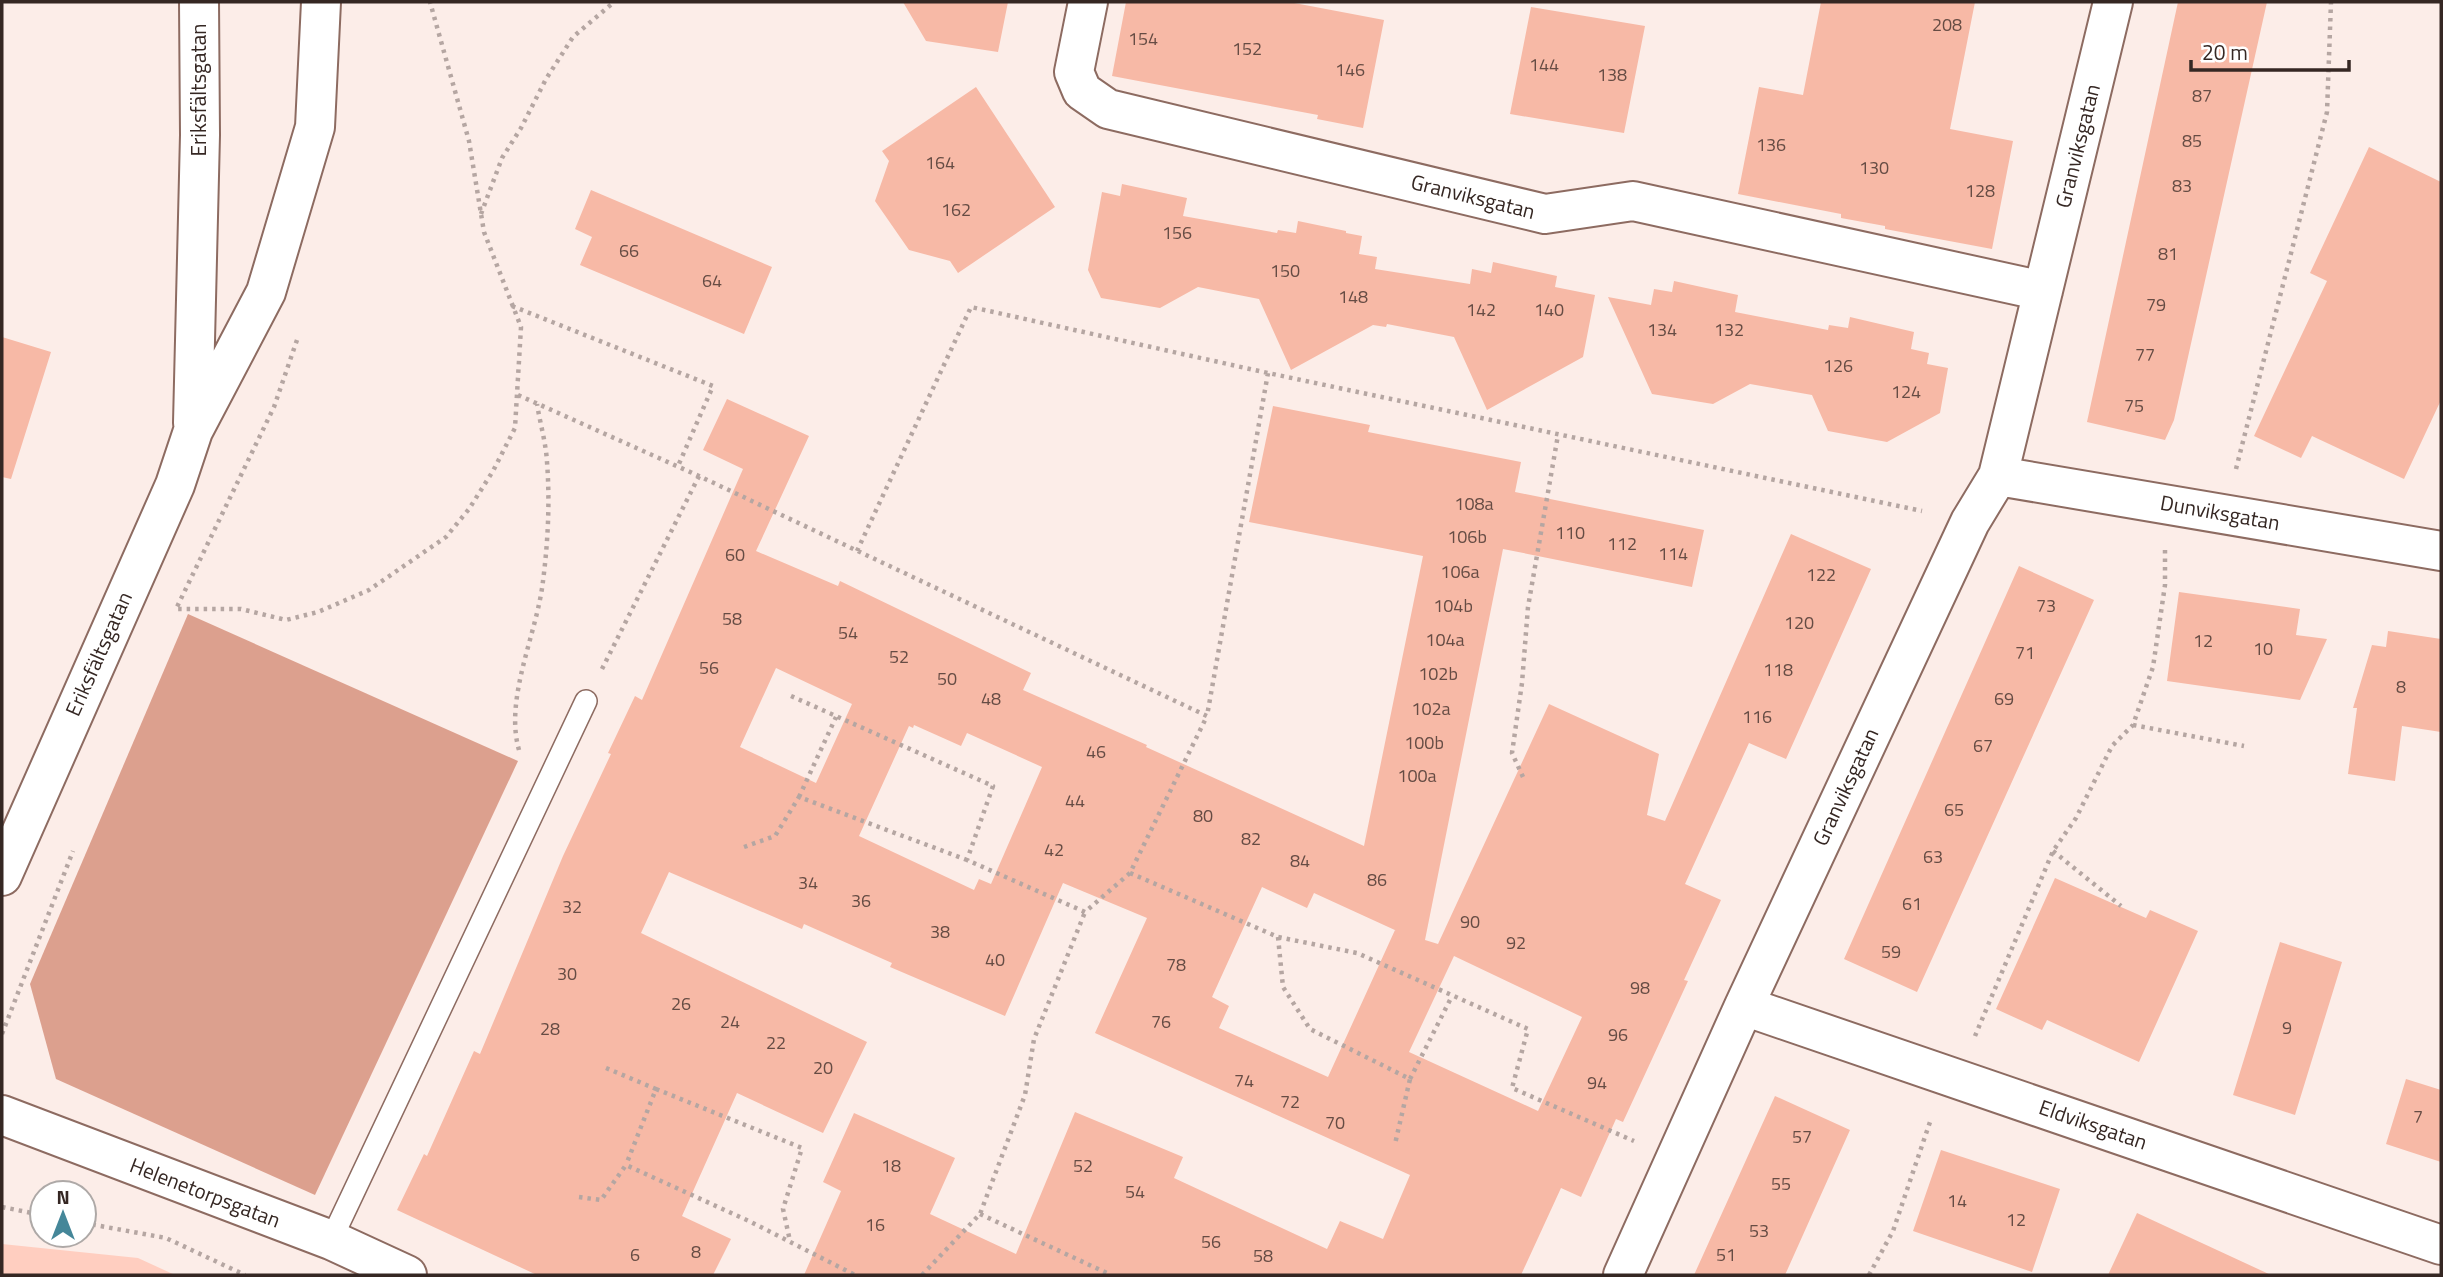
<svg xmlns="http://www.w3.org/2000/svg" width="2443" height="1277" viewBox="0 0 2443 1277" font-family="'Titillium Web',sans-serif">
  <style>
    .green { fill: #ffcec0 }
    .forest { fill: #dca08e }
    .building { fill: #f7b9a6; fill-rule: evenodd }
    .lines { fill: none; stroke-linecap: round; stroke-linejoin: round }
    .service-casing { stroke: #8d6b61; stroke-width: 24 }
    .minor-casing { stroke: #8d6b61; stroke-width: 42 }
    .tertiary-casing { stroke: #8d6b61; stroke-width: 42 }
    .path { stroke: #b5a6a2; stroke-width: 4.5; stroke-dasharray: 3.5 5; stroke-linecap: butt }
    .service { stroke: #fff; stroke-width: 21 }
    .minor { stroke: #fff; stroke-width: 38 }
    .tertiary { stroke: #fff; stroke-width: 38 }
    .labels { text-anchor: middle; stroke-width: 5; stroke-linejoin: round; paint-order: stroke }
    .number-label { font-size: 18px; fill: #664c44 }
    .street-label { font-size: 21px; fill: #352723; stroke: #fff }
  </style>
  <rect width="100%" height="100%" fill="#fcede8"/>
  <path class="green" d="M2 1244 138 1258 175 1275H2Z"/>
  <path class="forest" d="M188 614 518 761 315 1195 56 1079 30 984Z"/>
  <path class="building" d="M903 2H1008L998 52 926 41Z
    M1126 2H1289L1384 20 1363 128 1317 119 1318 115 1112 76Z
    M1821 2H1975L1950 129 2013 141 1992 249 1885 229V226L1841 218V214L1738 194 1759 87 1803 95Z
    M2178 2H2267L2174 420 2165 440 2087 422Z
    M1531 7 1645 26 1624 133 1510 114Z
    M976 87 1055 207 958 273 950 261 909 250 875 201 889 161 882 151Z
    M2369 147 2441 182V400L2404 479 2312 436 2301 458 2254 436 2327 281 2310 273Z
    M1122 184 1187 198 1183 216 1277 233 1278 230 1296 233 1298 221 1346 231V233L1362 236 1359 254 1377 257 1375 269 1470 284 1472 269 1491 273 1493 262 1557 276 1555 287 1595 295 1583 357 1487 410 1454 337 1387 324 1386 327 1373 325 1291 370 1259 299 1198 287 1160 308 1101 298 1088 270 1102 192 1120 196Z
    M591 190 772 267 744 334 580 265 592 237 575 229Z
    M1674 281 1738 295 1735 312 1828 330 1829 325 1848 328 1850 317 1914 332 1911 349 1929 353 1927 364 1948 368 1940 413 1887 442 1828 431 1812 395 1750 384 1713 404 1652 394 1608 297 1651 305 1654 289 1672 292Z
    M2 337 51 352 11 479 2 477Z
    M727 399 809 436 756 551 838 586 840 581 1031 673 1023 690 1147 745 1146 747 1364 846 1423 556 1249 522 1273 406 1370 425 1368 432 1521 462 1515 492 1704 530 1692 587 1503 549 1425 940 1438 944 1549 704 1659 754 1647 815 1665 821 1791 534 1871 569 1786 759 1749 743 1685 884 1721 900 1684 980 1688 981 1623 1122 1616 1119 1581 1197 1561 1188 1521 1275H804L841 1191 823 1182 854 1113 955 1158 930 1214 1016 1254 1075 1112 1183 1157 1174 1178 1327 1249 1340 1221 1383 1239 1410 1175 1095 1033 1147 918 1063 883 1005 1016 890 967 892 963 804 924 802 929 669 872 641 933 867 1042 823 1133 737 1093 682 1216 731 1239 713 1275H537L397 1210 424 1154 427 1156 474 1051 480 1054 563 856 611 754 608 753 635 696 642 700 743 469 703 450ZM776 668 852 704 816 783 740 747ZM914 725 961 746 967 733 1042 767 991 884 979 879 974 890 859 836 909 726 913 728ZM1262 887 1307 908 1314 893 1397 931 1395 930 1328 1077 1219 1028 1229 1006 1212 997ZM1454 956 1582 1017 1538 1111 1409 1052Z
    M2019 566 2094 600 1917 992 1844 959Z
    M2179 592 2300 609 2296 635 2327 639 2300 700 2167 681Z
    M2388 631 2441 639V732L2402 726 2395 781 2348 774 2357 708H2353L2372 645 2386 647Z
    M2055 878 2146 918 2150 910 2198 931 2139 1062 2047 1020 2042 1030 1996 1009Z
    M2280 942 2342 962 2295 1115 2233 1095Z
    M2406 1079 2441 1090V1162L2386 1144Z
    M1775 1096 1850 1130 1785 1275H1694Z
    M1941 1150 2060 1189 2032 1272 1913 1231Z
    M2137 1213 2271 1275H2108Z"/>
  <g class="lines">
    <g class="service-casing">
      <path id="service" d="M331 1240 586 701"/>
    </g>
    <g class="minor-casing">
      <path id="minor" d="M1088 2 1074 72 1082 91 1108 109 1545 214 1633 201 2043 291
        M1998 476 2441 551
        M1744 1006 2441 1245
        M2 1115 331 1240 407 1275
        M1623 1275 1744 1006 1970 522 1998 476 2113 2"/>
    </g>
    <g class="tertiary-casing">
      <path id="tertiary" d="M193 423 200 135 199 2
        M2 876 175 485 193 431 266 292 315 127 321 2"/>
    </g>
    <path class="path" d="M481 214 502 158 521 128 546 79 573 37 614 2
      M512 306 713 386 678 466
      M297 340 274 407 176 609H241L286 620 318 612 369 590 446 537 469 509 493 471 515 428 521 327 484 232 469 141 430 2
      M518 395 699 476 1207 716 1268 373
      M2236 469 2327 112 2331 2
      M857 551 971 307 1268 373 1922 511
      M602 669 699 476
      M791 696 993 786 967 860 1085 912 1130 873 1207 716
      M2133 725 2244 746
      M519 750C504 698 537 634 543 581 548 542 550 502 547 462 546 443 540 423 537 404
      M1523 777 1512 753 1522 683 1528 607 1558 435
      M799 797 836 717
      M744 847 775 836 799 797 967 860
      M2053 851 2121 906
      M1130 873 1278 937 1357 953 1528 1029 1512 1088 1634 1141
      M1278 937 1283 987 1310 1029 1410 1079 1395 1144
      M2 1034 73 851
      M1975 1036 2053 851 2076 818 2112 746 2133 725 2153 667 2165 585V550
      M606 1068 656 1089 626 1165
      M1410 1079 1452 996
      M656 1089 802 1148 783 1209 790 1241
      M579 1197 601 1200 626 1165 751 1222 855 1275
      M2 1207 42 1215
      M980 1214 1111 1275
      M84 1223 166 1238 245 1275
      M922 1275 980 1214 1025 1095 1034 1039 1085 912
      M1869 1275 1893 1231 1931 1119"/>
    <use href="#service" class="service"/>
    <use href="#minor" class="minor"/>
    <use href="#tertiary" class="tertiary"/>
  </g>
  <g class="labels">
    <g class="number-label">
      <text x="1947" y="31">208</text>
      <text x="1143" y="45">154</text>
      <text x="1247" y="55">152</text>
      <text x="1544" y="71">144</text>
      <text x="1350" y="76">146</text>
      <text x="1612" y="81">138</text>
      <text x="2202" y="102">87</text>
      <text x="2192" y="147">85</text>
      <text x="1771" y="151">136</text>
      <text x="940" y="169">164</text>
      <text x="1874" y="174">130</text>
      <text x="2182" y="192">83</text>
      <text x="1980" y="197">128</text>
      <text x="956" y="216">162</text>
      <text x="1177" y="239">156</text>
      <text x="629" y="257">66</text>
      <text x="2168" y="260">81</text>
      <text x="1285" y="277">150</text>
      <text x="712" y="287">64</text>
      <text x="1353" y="303">148</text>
      <text x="2156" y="311">79</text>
      <text x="1481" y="316">142</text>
      <text x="1549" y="316">140</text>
      <text x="1662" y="336">134</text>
      <text x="1729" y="336">132</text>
      <text x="2145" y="361">77</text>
      <text x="1838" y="372">126</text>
      <text x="1906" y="398">124</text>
      <text x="2134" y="412">75</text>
      <text x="1474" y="510">108a</text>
      <text x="1570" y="539">110</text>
      <text x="1467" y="543">106b</text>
      <text x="1622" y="550">112</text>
      <text x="1673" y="560">114</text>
      <text x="735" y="561">60</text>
      <text x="1460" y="578">106a</text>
      <text x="1821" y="581">122</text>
      <text x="1453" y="612">104b</text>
      <text x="2046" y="612">73</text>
      <text x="732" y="625">58</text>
      <text x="1799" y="629">120</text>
      <text x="848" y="639">54</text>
      <text x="1445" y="646">104a</text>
      <text x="2203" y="647">12</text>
      <text x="2263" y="655">10</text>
      <text x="2025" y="659">71</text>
      <text x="899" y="663">52</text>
      <text x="709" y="674">56</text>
      <text x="1778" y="676">118</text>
      <text x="1438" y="680">102b</text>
      <text x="947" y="685">50</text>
      <text x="2401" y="693">8</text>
      <text x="991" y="705">48</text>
      <text x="2004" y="705">69</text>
      <text x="1431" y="715">102a</text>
      <text x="1757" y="723">116</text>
      <text x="1424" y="749">100b</text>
      <text x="1983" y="752">67</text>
      <text x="1096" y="758">46</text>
      <text x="1417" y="782">100a</text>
      <text x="1075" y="807">44</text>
      <text x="1954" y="816">65</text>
      <text x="1203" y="822">80</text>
      <text x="1251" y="845">82</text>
      <text x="1054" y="856">42</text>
      <text x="1933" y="863">63</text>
      <text x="1300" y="867">84</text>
      <text x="1377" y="886">86</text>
      <text x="808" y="889">34</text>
      <text x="861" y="907">36</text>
      <text x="1912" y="910">61</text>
      <text x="572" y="913">32</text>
      <text x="1470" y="928">90</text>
      <text x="940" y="938">38</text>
      <text x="1516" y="949">92</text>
      <text x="1891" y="958">59</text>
      <text x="995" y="966">40</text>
      <text x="1176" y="971">78</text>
      <text x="567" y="980">30</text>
      <text x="1640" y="994">98</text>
      <text x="681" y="1010">26</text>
      <text x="730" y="1028">24</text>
      <text x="1161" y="1028">76</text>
      <text x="2287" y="1034">9</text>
      <text x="550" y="1035">28</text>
      <text x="1618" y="1041">96</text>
      <text x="776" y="1049">22</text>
      <text x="823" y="1074">20</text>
      <text x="1244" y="1087">74</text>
      <text x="1597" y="1089">94</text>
      <text x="1290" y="1108">72</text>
      <text x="2418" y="1123">7</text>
      <text x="1335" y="1129">70</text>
      <text x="1802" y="1143">57</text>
      <text x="891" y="1172">18</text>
      <text x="1083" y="1172">52</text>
      <text x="1781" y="1190">55</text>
      <text x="1135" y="1198">54</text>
      <text x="1957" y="1207">14</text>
      <text x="2016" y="1226">12</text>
      <text x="875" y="1231">16</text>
      <text x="1759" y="1237">53</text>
      <text x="1211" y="1248">56</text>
      <text x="696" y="1258">8</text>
      <text x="635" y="1261">6</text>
      <text x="1726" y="1261">51</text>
      <text x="1263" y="1262">58</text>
    </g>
    <g class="street-label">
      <text transform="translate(199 90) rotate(-90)" y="7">Eriksfältsgatan</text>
      <text transform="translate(2078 146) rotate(-76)" y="7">Granviksgatan</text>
      <text transform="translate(1473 197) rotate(14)" y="7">Granviksgatan</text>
      <text transform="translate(2220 513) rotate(10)" y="7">Dunviksgatan</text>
      <text transform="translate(99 654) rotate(-66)" y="7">Eriksfältsgatan</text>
      <text transform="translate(1846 787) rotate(-65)" y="7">Granviksgatan</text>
      <text transform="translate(2093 1125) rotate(19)" y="7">Eldviksgatan</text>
      <text transform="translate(205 1193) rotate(21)" y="7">Helenetorpsgatan</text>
    </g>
  </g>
  <rect width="2443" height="1277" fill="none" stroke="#352723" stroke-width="7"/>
  <g transform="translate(63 1214)"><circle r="33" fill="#ffffff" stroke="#aea9a7" stroke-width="2"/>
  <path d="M0-5L12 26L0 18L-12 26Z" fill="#458799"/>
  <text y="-10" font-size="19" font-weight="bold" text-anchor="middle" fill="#352723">N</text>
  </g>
  <path d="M2191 60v10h158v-10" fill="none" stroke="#352723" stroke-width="3.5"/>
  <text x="2202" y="60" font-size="21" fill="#352723" stroke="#ffffff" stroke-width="5" paint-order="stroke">20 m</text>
</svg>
